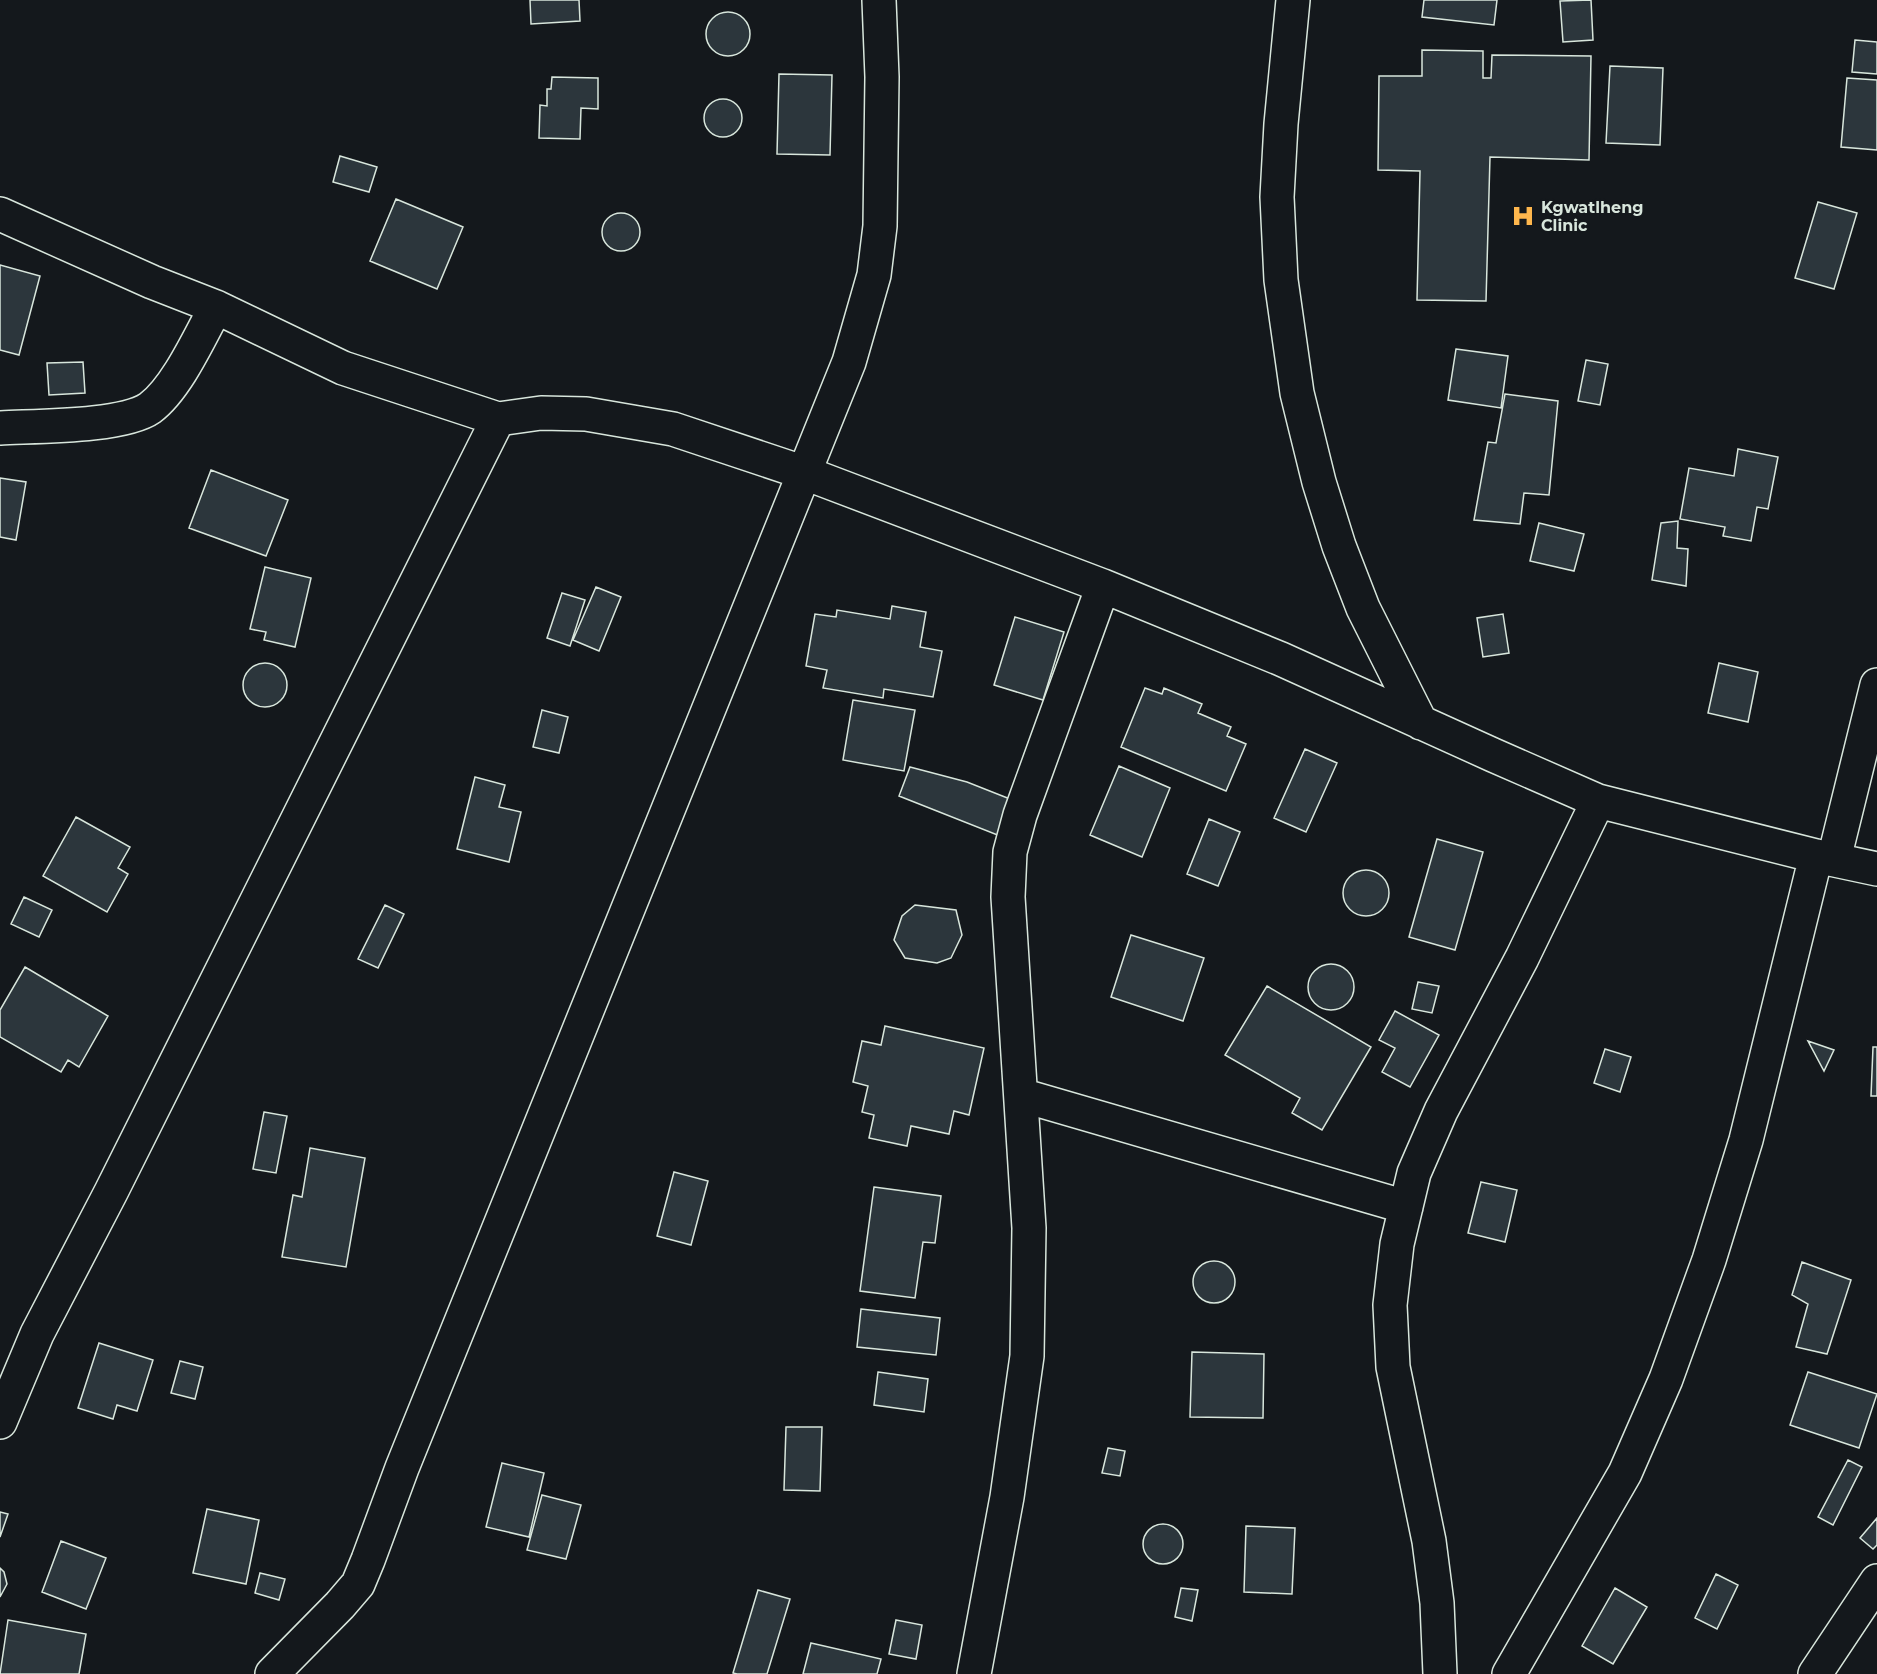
<svg xmlns="http://www.w3.org/2000/svg" width="1877" height="1674" viewBox="0 0 1877 1674" font-family="Montserrat,sans-serif">
  <style>
    .building { fill: #2c363c; stroke: #d8e6dc; stroke-width: 1.5 }
    .lines { fill: none; stroke-linecap: round; stroke-linejoin: round }
    .street-casing { stroke: #d8e6dc; stroke-width: 36 }
    .street { stroke: #14181c; stroke-width: 33 }
    .labels { text-anchor: middle; stroke-width: 4.5; stroke-linejoin: round; paint-order: stroke }
    .poi-label { font-size: 16px; font-weight: bold; fill: #d8e6dc; stroke: #14181c; text-anchor: start }
  </style>
  <rect width="100%" height="100%" fill="#14181c"/>
  <path class="building" d="M530 0H579L580 21 531 24Z
    M1424 0H1497L1494 25 1422 17Z
    M1591 0 1593 40 1563 42 1560 1Z
    M706 34a22 22 0 1 1 44 0a22 22 0 1 1-44 0Z
    M1855 40 1877 42V74L1852 72Z
    M1422 50 1483 51V78H1491L1492 55 1591 56 1589 160 1490 157 1486 301 1417 300 1420 171 1378 170 1379 76H1422Z
    M1610 66 1663 68 1660 145 1606 143Z
    M779 74 832 75 830 155 777 154Z
    M552 77 598 78V109L581 108 580 139 539 138 540 105 547 106V89H551Z
    M1847 78 1877 80V150L1841 147Z
    M704 118a19 19 0 1 1 38 0a19 19 0 1 1-38 0Z
    M340 156 377 167 369 192 333 182Z
    M396 199 463 227 437 289 370 261Z
    M1818 202 1857 213 1834 289 1795 278Z
    M602 232a19 19 0 1 1 38 0a19 19 0 1 1-38 0Z
    M0 265 40 276 19 355 0 350Z
    M1456 349 1508 356 1501 408 1448 400Z
    M1586 360 1608 364 1600 405 1578 401Z
    M83 362 85 393 49 395 47 363Z
    M1505 394 1558 401 1549 495 1524 493 1520 524 1474 520 1488 442 1496 443Z
    M1738 449 1778 457 1768 509 1757 507 1751 541 1723 536 1725 527 1680 519 1689 468 1734 476Z
    M211 470 288 500 266 556 189 528Z
    M0 478 26 482 16 540 0 537Z
    M1678 521 1677 548 1688 549 1686 586 1652 580 1661 523Z
    M1539 523 1584 534 1574 571 1530 561Z
    M265 567 311 578 295 647 264 640 266 632 250 629Z
    M596 587 621 597 599 651 573 640Z
    M562 593 585 600 570 646 547 638Z
    M892 606 926 612 920 647 942 651 933 697 884 689 883 698 823 688 827 670 806 666 815 614 836 617 837 610 890 619Z
    M1503 614 1509 653 1483 657 1477 618Z
    M1015 617 1064 632 1043 700 994 685Z
    M243 685a22 22 0 1 1 44 0a22 22 0 1 1-44 0Z
    M1719 663 1758 672 1748 722 1708 713Z
    M1145 688 1162 694 1164 688 1202 704 1198 713 1231 727 1227 736 1246 744 1226 791 1121 747Z
    M853 700 915 710 904 771 843 760Z
    M542 710 568 717 559 753 533 747Z
    M1305 749 1337 763 1306 832 1274 818Z
    M1119 766 1170 788 1142 857 1090 835Z
    M910 767 967 782 1010 799 1000 836 899 796Z
    M475 777 505 785 499 807 521 812 509 862 457 849Z
    M76 817 130 847 118 868 128 874 107 912 43 876Z
    M1209 819 1240 832 1218 886 1187 874Z
    M1437 839 1483 852 1455 950 1409 937Z
    M1343 893a23 23 0 1 1 46 0a23 23 0 1 1-46 0Z
    M24 897 52 910 39 937 11 924Z
    M385 905 404 914 378 968 358 959Z
    M915 905 956 910 962 935 951 958 937 963 905 958 894 940 902 916Z
    M1131 935 1204 958 1183 1021 1111 997Z
    M1308 987a23 23 0 1 1 46 0a23 23 0 1 1-46 0Z
    M25 967 108 1016 79 1067 68 1060 61 1072 0 1037V1010Z
    M1418 982 1439 986 1432 1013 1412 1009Z
    M1267 986 1371 1047 1322 1130 1292 1113 1300 1098 1225 1055Z
    M1395 1011 1439 1035 1410 1087 1382 1072 1395 1048 1379 1040Z
    M885 1026 984 1048 969 1115 954 1111 949 1134 911 1126 907 1146 869 1138 874 1115 862 1112 868 1086 853 1082 862 1041 881 1045Z
    M1808 1041 1834 1050 1824 1071Z
    M1873 1047H1877V1096H1871Z
    M1605 1049 1631 1057 1620 1092 1594 1083Z
    M264 1112 287 1116 276 1173 253 1169Z
    M310 1148 365 1158 346 1267 282 1257 293 1195 302 1197Z
    M674 1172 708 1181 691 1245 657 1236Z
    M1481 1182 1517 1190 1505 1242 1468 1233Z
    M874 1187 941 1196 935 1243 923 1242 915 1298 860 1291Z
    M1193 1282a21 21 0 1 1 42 0a21 21 0 1 1-42 0Z
    M1802 1262 1851 1280 1827 1354 1796 1347 1808 1304 1792 1295Z
    M861 1309 940 1318 936 1355 857 1347Z
    M99 1343 153 1360 137 1411 117 1405 113 1419 78 1408Z
    M1192 1352 1264 1354 1263 1418 1190 1417Z
    M180 1361 203 1367 195 1399 171 1393Z
    M878 1372 928 1379 924 1412 874 1405Z
    M1808 1372 1877 1394 1859 1448 1790 1425Z
    M786 1427H822L820 1491 784 1490Z
    M1108 1448 1125 1451 1120 1476 1102 1473Z
    M1848 1460 1862 1467 1833 1525 1818 1517Z
    M502 1463 544 1473 529 1537 486 1527Z
    M542 1495 581 1505 566 1559 527 1550Z
    M207 1509 259 1520 246 1584 193 1573Z
    M0 1512 8 1514 0 1537Z
    M1877 1518V1545L1873 1549 1860 1538Z
    M1143 1544a20 20 0 1 1 40 0a20 20 0 1 1-40 0Z
    M1246 1526 1295 1528 1292 1594 1244 1592Z
    M61 1541 106 1558 86 1609 42 1592Z
    M0 1568 4 1572 7 1584 0 1597Z
    M260 1573 285 1579 279 1600 255 1593Z
    M1716 1574 1738 1585 1717 1629 1695 1618Z
    M1181 1588 1198 1590 1192 1621 1175 1617Z
    M1615 1588 1647 1607 1613 1664 1582 1646Z
    M758 1590 790 1599 767 1674H737L733 1673Z
    M8 1620 86 1634 79 1674H0Z
    M896 1620 922 1625 916 1659 889 1654Z
    M811 1643 881 1659 877 1674H803Z"/>
  <g class="lines">
    <g class="street-casing">
      <path id="street" d="M1293 0 1281 124 1277 197 1281 280 1297 393 1319 482 1339 546 1363 608 1421 723
        M0 214 152 282 216 307 343 368 498 419 541 413 586 414 673 429 805 473 1103 586 1281 659 1493 755 1598 801 1816 856 1877 869
        M0 428C36 426 123 427 150 408 177 388 200 336 216 307
        M1834 859 1877 685
        M1021 1095 1406 1207
        M0 1422 37 1334 111 1192 498 419
        M272 1674 340 1605 358 1584 368 1560 402 1468 849 362 874 275 880 226 882 77 879 0
        M974 1674 1007 1497 1027 1356 1029 1228 1008 897 1010 852 1020 815 1103 586
        M1440 1674 1437 1603 1429 1541 1393 1367 1390 1305 1397 1244 1414 1173 1441 1111 1522 958 1598 801
        M1509 1674 1625 1473 1666 1379 1709 1260 1746 1140 1816 856
        M1815 1674 1877 1581"/>
    </g>
    <use href="#street" class="street"/>
  </g>
  <defs>
    <g id="hospital-bare" transform="scale(1.8)"><path d="M-5-5h3v3.5h4V-5h3V5h-3V1.5h-4V5h-3Z" fill="#ffb74d" stroke="#14181c" stroke-width="2.5" paint-order="stroke"/></g>
  </defs>
  <g fill-rule="evenodd">
    <use href="#hospital-bare" x="1523" y="216"/>
  </g>
  <g class="labels">
    <g class="poi-label">
      <text x="1541" y="213">Kgwatlheng<tspan x="1541" dy="18">Clinic</tspan></text>
    </g>
  </g>
</svg>
